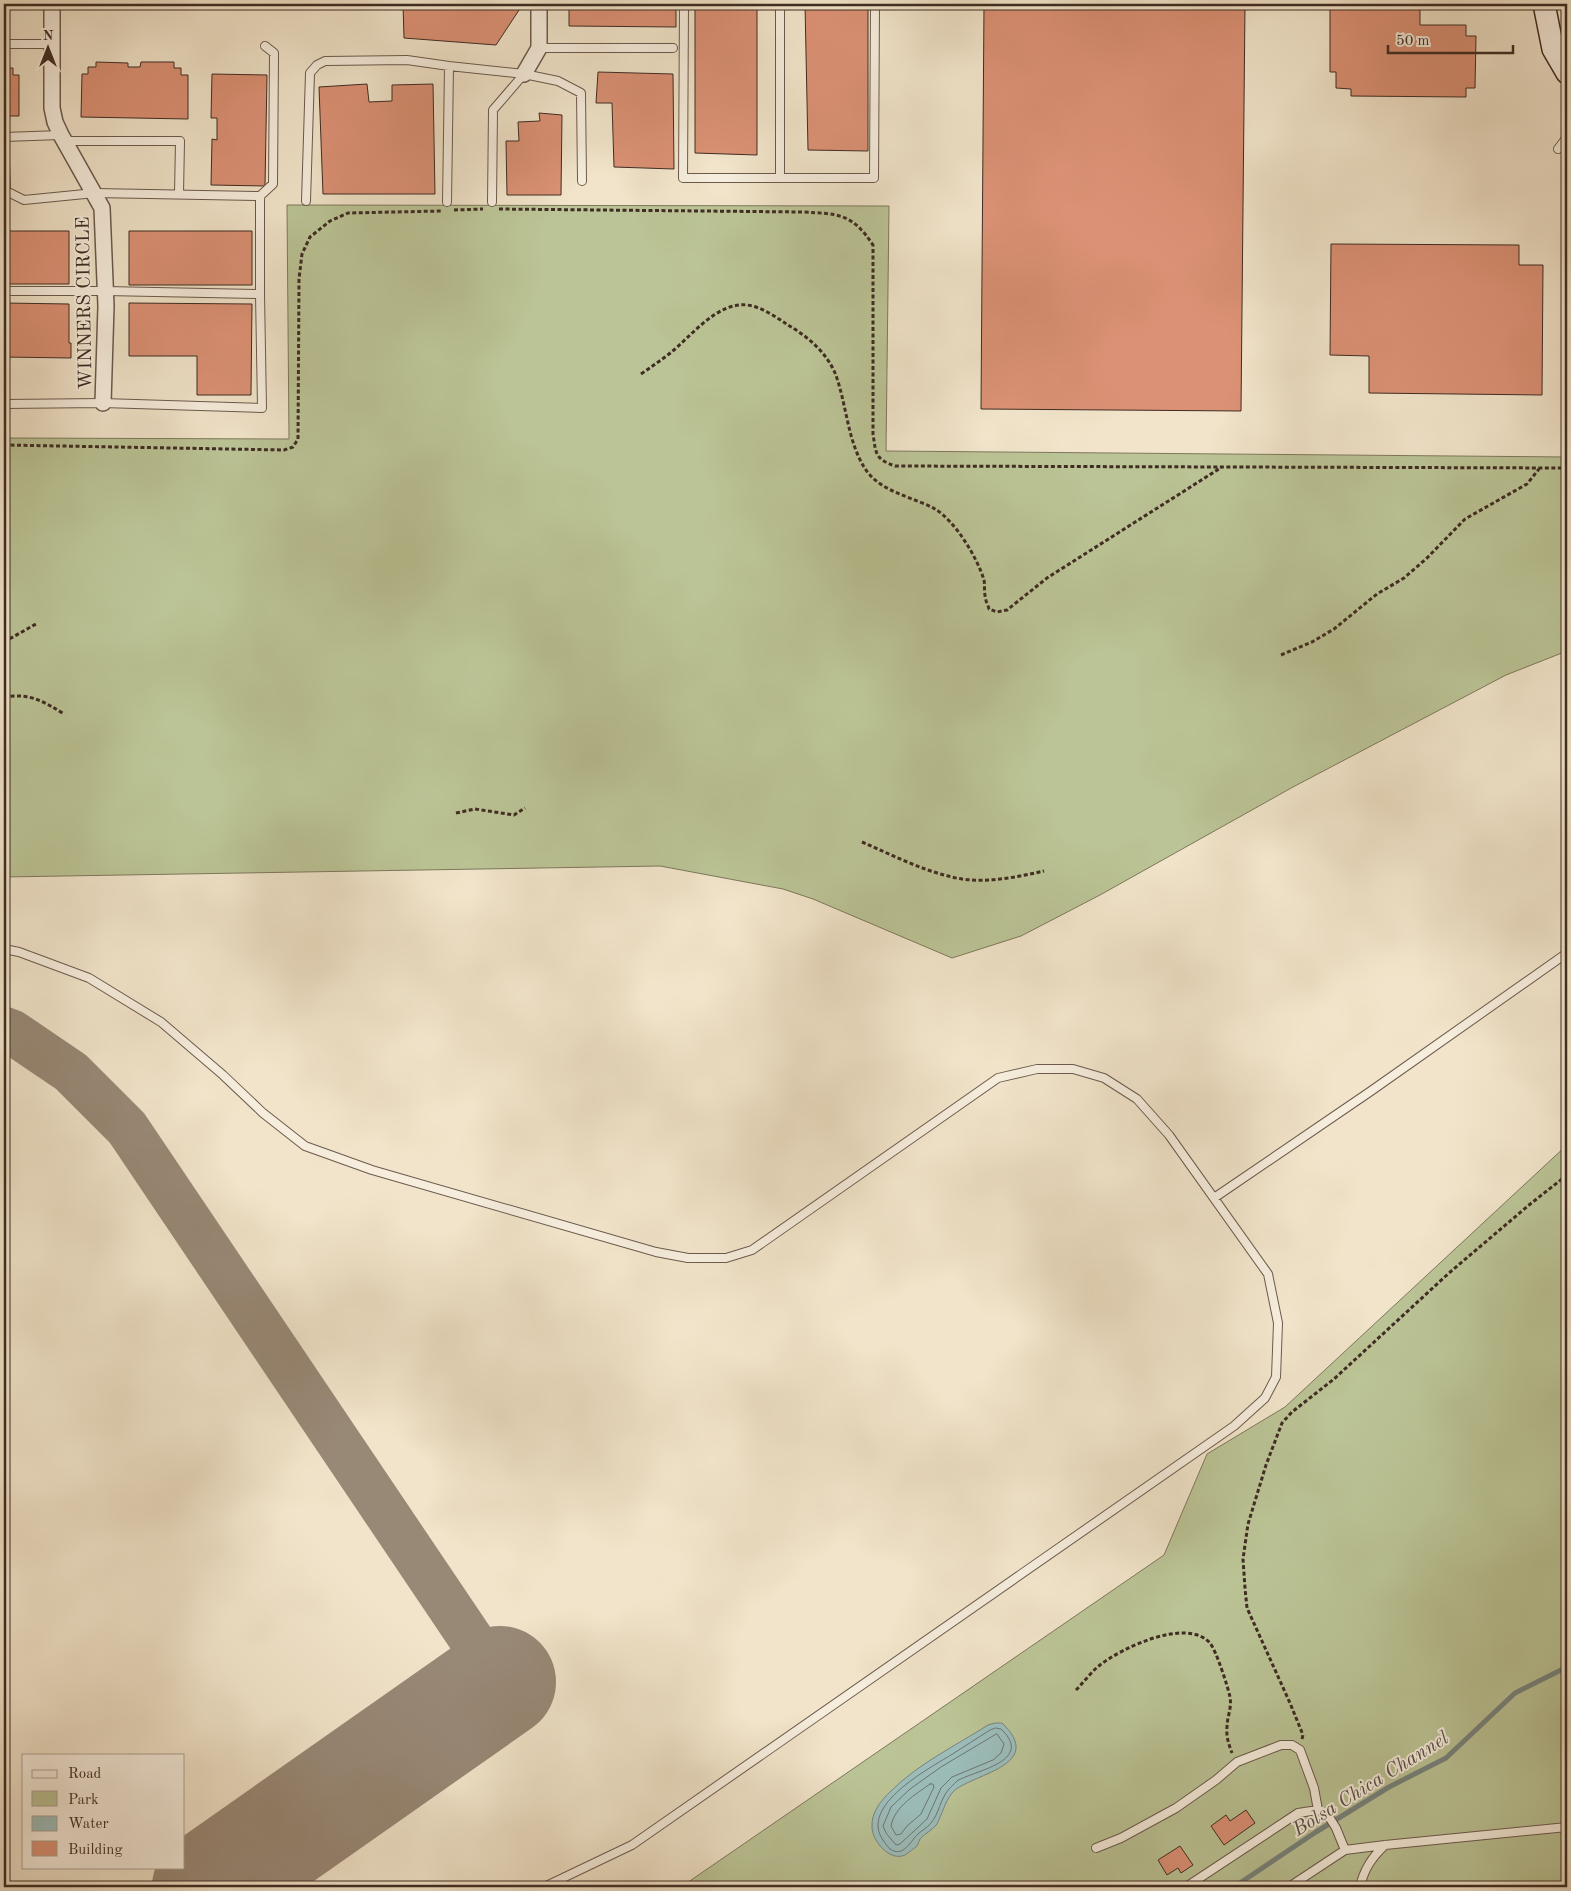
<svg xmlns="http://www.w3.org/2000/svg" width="1571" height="1891" viewBox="0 0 1571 1891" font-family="'Old Standard TT',serif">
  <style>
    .green { fill: #bbc496; stroke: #7d785c }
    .water { fill: #9cbebc; stroke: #77847f }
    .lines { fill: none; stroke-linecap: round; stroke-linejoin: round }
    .shore { stroke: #6e7570; stroke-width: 1 }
    .stream { stroke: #77847f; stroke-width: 5 }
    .taxiway { stroke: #988876; stroke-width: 45 }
    .runway { stroke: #988876; stroke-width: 112 }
    .building { fill: #db9175; stroke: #3f2c23 }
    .lane-casing { stroke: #6c5a4d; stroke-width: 10 }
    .street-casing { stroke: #6c5a4d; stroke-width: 18 }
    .secondary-casing { stroke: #3f2c23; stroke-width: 24 }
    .path { stroke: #3f2c23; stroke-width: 3; stroke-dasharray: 4 2.5; stroke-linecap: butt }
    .lane { stroke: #f6eddd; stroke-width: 8 }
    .street { stroke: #f6eddd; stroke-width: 15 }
    .secondary { stroke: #f6eddd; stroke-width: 21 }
    .labels { text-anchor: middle; stroke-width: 4; stroke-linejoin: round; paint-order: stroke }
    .street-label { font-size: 19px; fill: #3f2c23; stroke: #f6eddd }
    .water-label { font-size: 20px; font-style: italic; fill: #565049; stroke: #f6eddd }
  </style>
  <rect width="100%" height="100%" fill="#f1e4ca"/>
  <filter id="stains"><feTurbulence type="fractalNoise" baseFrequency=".004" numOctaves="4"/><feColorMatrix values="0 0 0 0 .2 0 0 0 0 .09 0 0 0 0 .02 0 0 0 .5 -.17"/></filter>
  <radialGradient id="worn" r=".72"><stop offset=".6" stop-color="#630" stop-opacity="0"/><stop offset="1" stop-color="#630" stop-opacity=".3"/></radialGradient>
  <path class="green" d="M287 205 889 206 886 451 1567 457V651L1506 675 1293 787 1100 895 1021 936 952 958 813 899 783 889 660 866 4 877V438L289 439Z
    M1567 1145V1887H681L1164 1555 1207 1454 1285 1407Z"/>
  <path class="water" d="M995 1723H1002C1048 1767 968 1774 952 1793 945 1802 942 1814 937 1824 933 1830 925 1833 920 1839 919 1841 918 1844 917 1846 915 1848 908 1853 905 1855 890 1862 872 1841 872 1827 871 1813 881 1800 891 1791 918 1764 955 1746 988 1725Z"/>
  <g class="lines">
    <path class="shore" d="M996 1728 1001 1729C1036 1762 972 1771 957 1781 954 1784 951 1787 949 1789 940 1799 939 1814 931 1823 927 1828 921 1831 917 1835 910 1842 903 1858 890 1849 887 1846 885 1843 883 1840 859 1806 928 1769 951 1755 964 1747 977 1738 990 1730Z
      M997 1734 1004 1744 1001 1753 993 1760 952 1777 941 1788 927 1819 900 1844 896 1845 886 1833 883 1826 891 1807 910 1789 941 1767Z
      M930 1784H933L934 1787 921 1814 907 1826 901 1834 896 1835 891 1826C895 1806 915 1795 930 1784Z"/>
    <path class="stream" d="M1234 1887 1316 1832 1389 1787 1446 1758 1515 1693 1567 1667"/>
    <path class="taxiway" d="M4 1029 12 1032 71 1072 127 1128 500 1682"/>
    <path class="runway" d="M208 1887 500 1682"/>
  </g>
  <path class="building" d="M403 4H523L496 45 404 38Z
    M569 4H676V27L569 26Z
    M695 4H757V155L695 153Z
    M805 4H868V151L808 150Z
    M984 4H1245L1241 411 981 409Z
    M1330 4H1400V7H1420V25H1466V36H1476L1475 88H1466V97L1351 96V89L1336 88V72H1330Z
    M4 62H6V68H13V75H19V116H4Z
    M96 62 128 63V67H140L141 62H174V68H181V75H188V119L81 117 82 74H88V67H96Z
    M598 72 673 74 674 169 614 167 612 103H596Z
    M212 74 267 75 265 186 211 185 212 139 217 140V118H211Z
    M367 84 369 102 392 101V85L433 84 435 194H323L319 87Z
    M539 113 562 115 561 195H507L506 141H519L518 122 540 121Z
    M4 231H69V284H4Z
    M129 231H252V285H129Z
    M1331 244 1519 245V265H1543L1542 395 1369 393V356L1330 355Z
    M4 303 69 304V343H71V358L4 357Z
    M129 303 252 304 251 395H197V356H129Z
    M1246 1810 1255 1823 1224 1845 1211 1826 1226 1815 1230 1821Z
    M1180 1846 1193 1865 1181 1873 1178 1868 1167 1875 1158 1860Z"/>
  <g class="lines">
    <g class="lane-casing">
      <path id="lane" d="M684 4 683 178H874L875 4
        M4 44H52
        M539 48H673
        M4 137 6 191 24 200 95 193 260 196V294
        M4 137 61 135
        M64 141H180L179 194
        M1558 149 1567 137
        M780 178V4
        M260 196 273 184 274 53 265 46
        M306 201 310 73 317 65 325 61 407 60 449 66 524 74 558 81 581 93 582 181
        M447 202 449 66
        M492 202 493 110 524 74
        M4 291H105L260 294 262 408 103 403 4 404
        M4 949 19 952 89 978 161 1022 223 1075 263 1113 305 1146 372 1170 656 1252 688 1258H726L752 1250 998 1078 1037 1069H1073L1104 1078 1137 1099 1169 1135 1268 1274 1278 1323 1276 1377 1265 1398 1234 1426 632 1845 544 1887
        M1214 1198 1371 1091 1567 953
        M1096 1848 1121 1838 1176 1808 1216 1780 1237 1762 1281 1745H1292L1300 1750 1314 1788 1318 1810
        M1186 1887 1298 1813 1318 1810 1326 1812 1336 1828 1345 1850
        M1289 1887 1345 1850 1385 1845 1567 1827
        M1360 1887C1364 1869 1372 1857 1385 1845"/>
    </g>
    <g class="street-casing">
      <path id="street" d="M52 4V108L55 122 61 135 102 208 106 306 103 403
        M524 74 539 48V4"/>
    </g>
    <g class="secondary-casing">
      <path id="secondary" d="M1544 4 1553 49 1567 73"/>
    </g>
    <path class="path" d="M499 209 803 212C838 214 852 213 873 245V434C876 454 875 459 895 466L1567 468
      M454 210 483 209
      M641 374C651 367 660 361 669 354 691 337 716 302 747 305 762 307 776 317 788 325 807 336 826 352 835 373 847 404 847 442 866 470 881 492 913 497 935 509 955 521 977 557 984 580 985 585 984 590 985 595 985 600 988 605 989 609L997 612 1007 610 1047 578 1222 467
      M4 445 284 450 293 447 298 439 299 279 302 254 310 237 330 221 348 213 441 211
      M4 642 36 624
      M1281 655 1312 642 1334 629 1377 594 1404 578 1427 558 1465 519 1527 484 1539 469
      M4 697C30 693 43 701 64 714
      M456 813 475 809 514 815 525 808
      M862 842C890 854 919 869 948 876 979 885 1013 878 1044 871
      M1076 1690C1084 1682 1091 1672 1100 1665 1122 1648 1186 1617 1210 1643 1216 1650 1228 1687 1230 1697 1232 1708 1227 1717 1227 1727 1226 1737 1229 1745 1232 1753
      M1302 1739 1303 1735 1290 1703 1247 1608 1245 1588 1243 1559 1248 1524 1266 1465 1282 1423 1292 1412 1334 1379 1449 1273 1529 1205 1567 1175"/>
    <use href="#lane" class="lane"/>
    <use href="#street" class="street"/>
    <use href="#secondary" class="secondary"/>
  </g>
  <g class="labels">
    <g class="street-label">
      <text transform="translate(83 303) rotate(-91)" y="7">WINNERS CIRCLE</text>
    </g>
    <g class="water-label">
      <text transform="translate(1370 1783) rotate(-32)" y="7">Bolsa Chica Channel</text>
    </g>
  </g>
  <rect width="1571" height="1891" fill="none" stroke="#f1e4ca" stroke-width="20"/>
  <rect x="5" y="5" width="1561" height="1881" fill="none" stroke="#3f2c23" stroke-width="2.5"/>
  <rect x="10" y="10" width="1551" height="1871" fill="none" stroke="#3f2c23"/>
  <rect x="22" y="1754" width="162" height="115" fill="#f6eddd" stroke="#ada093"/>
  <rect x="32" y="1770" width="25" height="8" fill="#f6eddd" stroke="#ada093"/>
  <text x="68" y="1778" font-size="15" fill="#3f2c23">Road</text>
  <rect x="32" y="1791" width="25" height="15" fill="#bbc496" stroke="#ada093"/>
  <text x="68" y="1804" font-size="15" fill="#3f2c23">Park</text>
  <rect x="32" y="1816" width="25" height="15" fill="#9cbebc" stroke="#ada093"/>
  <text x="68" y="1828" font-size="15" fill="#3f2c23">Water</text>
  <rect x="32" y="1841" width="25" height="15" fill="#db9175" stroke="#ada093"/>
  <text x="68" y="1854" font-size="15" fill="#3f2c23">Building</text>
  <g transform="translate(48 48)" stroke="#f6eddd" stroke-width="4" paint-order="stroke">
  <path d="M0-4L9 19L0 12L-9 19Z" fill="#3f2c23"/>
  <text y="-8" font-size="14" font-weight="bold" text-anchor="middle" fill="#3f2c23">N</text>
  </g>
  <path d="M1388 45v8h125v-8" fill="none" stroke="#3f2c23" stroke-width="2.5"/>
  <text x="1396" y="45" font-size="15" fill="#3f2c23" stroke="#f6eddd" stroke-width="4" paint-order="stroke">50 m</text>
  <rect width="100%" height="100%" filter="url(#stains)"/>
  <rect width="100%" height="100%" fill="url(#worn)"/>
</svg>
